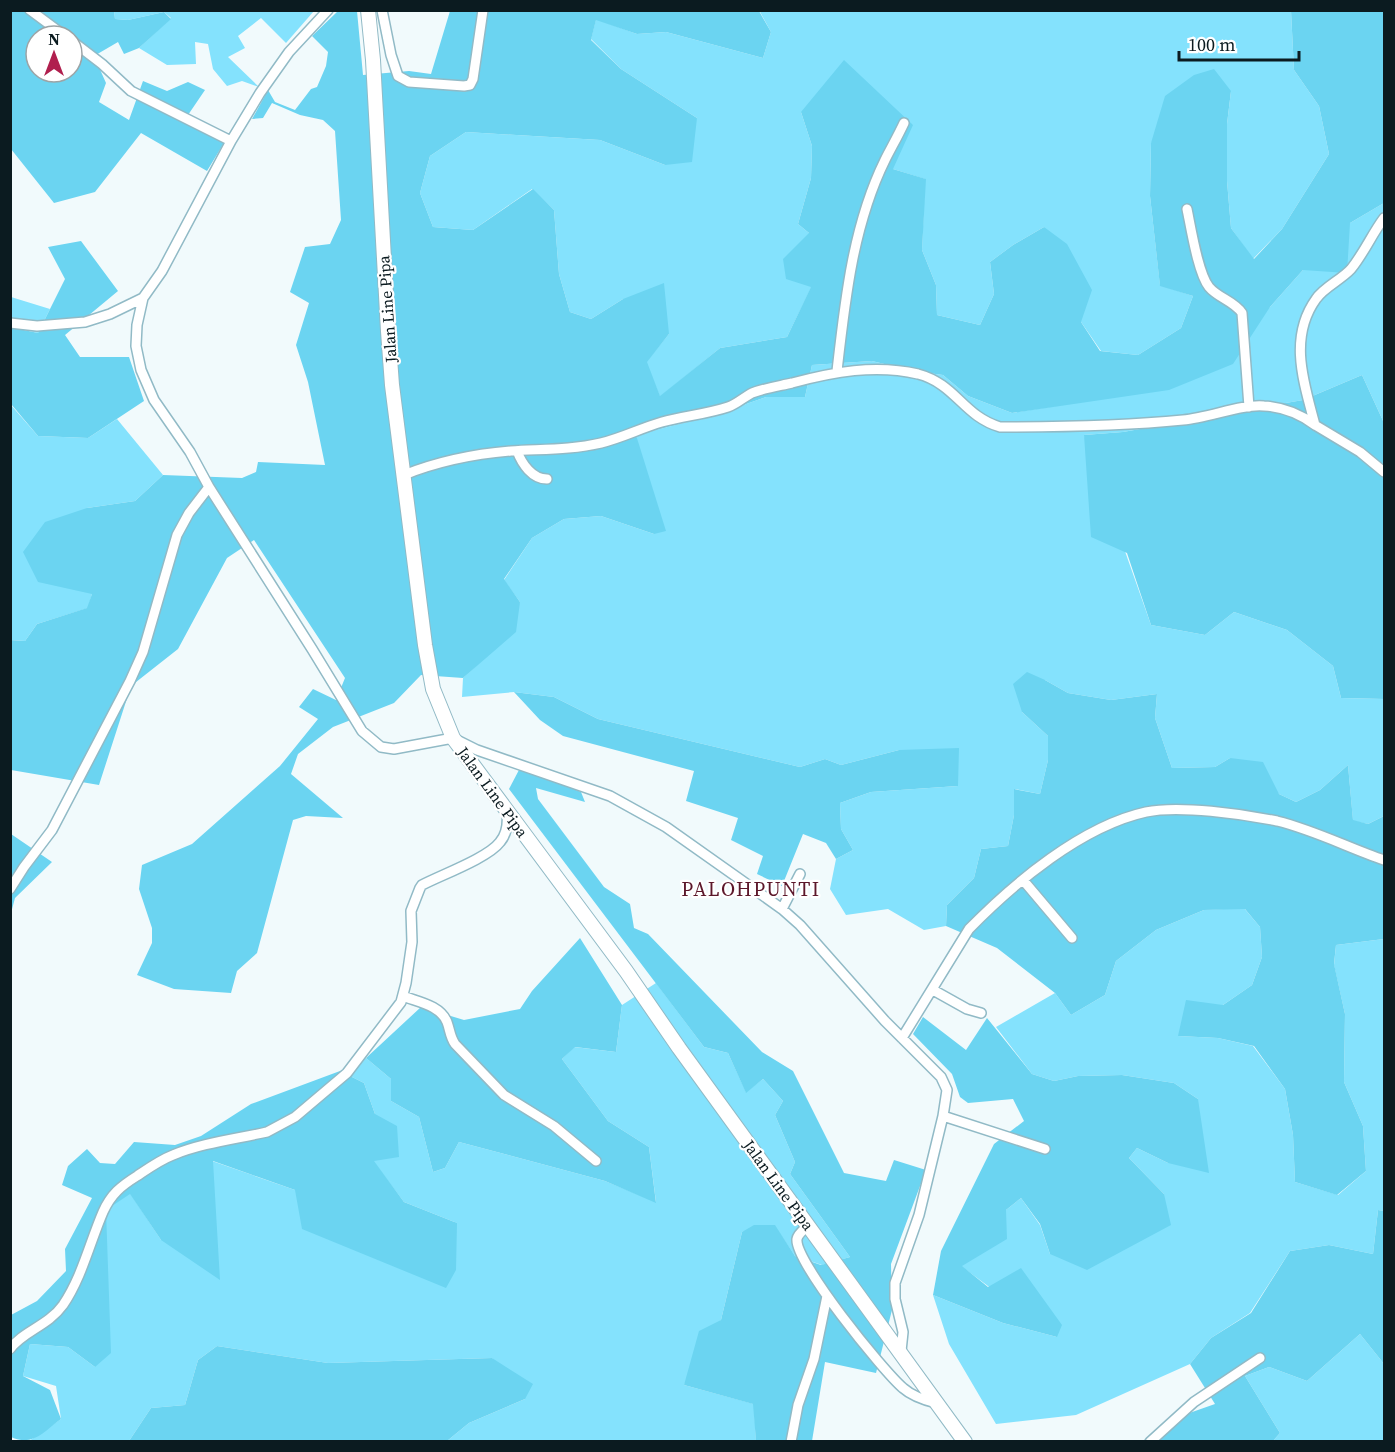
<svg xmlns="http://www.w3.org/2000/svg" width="1395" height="1452" viewBox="0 0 1395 1452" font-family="'Source Serif 4',serif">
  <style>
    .green { fill: #84e2fd }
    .forest { fill: #6bd4f1; fill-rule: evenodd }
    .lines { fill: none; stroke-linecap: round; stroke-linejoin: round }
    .street-casing { stroke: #91bac6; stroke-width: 12 }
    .secondary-casing { stroke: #91bac6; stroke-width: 16 }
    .street { stroke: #fff; stroke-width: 9 }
    .secondary { stroke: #fff; stroke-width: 14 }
    .labels { text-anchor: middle; stroke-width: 4.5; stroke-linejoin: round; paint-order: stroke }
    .street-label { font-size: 16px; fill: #0b1b20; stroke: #fff }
    .quarter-label { font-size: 20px; letter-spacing: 1.5px; fill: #5c172a; stroke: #fff }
  </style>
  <rect width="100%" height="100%" fill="#f1fafc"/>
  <path class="green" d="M759 10 1291 11 1294 70 1319 106 1329 154 1282 229 1253 259 1231 228 1227 181V124L1231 91 1151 143 1150 196 1160 285 1193 296 1181 328 1138 355 1101 351 1081 322 1044 227 1013 245 990 262 994 294 980 325 937 315 936 285 922 250 925 179 893 169 801 112 812 146 811 178 798 224 809 233 812 286 787 337 720 348 660 397 646 362 669 334 623 299 591 319 570 312 559 274 554 210 532 189 473 230 433 227 420 193 430 156 466 132 600 140 665 165 697 118 621 69 591 39 596 19 637 34 666 32 763 58 771 32Z
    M114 11H314L286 43 261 18 238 36 245 48 228 57 259 87 242 81 227 86 213 69 208 44 195 42 196 64 167 65 139 48 171 18 164 12 128 20 115 19Z
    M1384 203V423L1362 375 1303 400 1123 432 1084 435 1151 625 1205 635 1234 612 1287 630 1333 666 1341 698 1384 699V816L1368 824 1353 821 1348 765 1320 790 1296 802 1279 794 1230 758 1215 767 1172 768 1155 718 1157 694 1111 700 1068 693 1045 680 1022 712 1048 736V760L1040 794 1015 789 1014 815 1008 846 981 849 974 878 947 905 946 926 924 930 888 909 846 915 830 889 836 859 853 850 841 829 840 803 871 792 958 786 899 750 841 765 825 759 800 767 598 719 554 697 514 692 462 697 463 678 487 656 520 602 504 580 532 538 564 519 601 516 654 534 636 435 715 415 766 397H805L812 365 872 361 913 371 943 375 968 396 1012 413 1068 404 1270 307 1303 270 1350 223Z
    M11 297 50 309 38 333 11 327Z
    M10 404 38 436 88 438 117 419 163 475 135 501 87 508 92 594 88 608 37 624 25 641 11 640Z
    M1244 908 1260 927 1262 957 1252 985 1178 1036 1218 1038 1253 1046 1285 1089 1293 1135 1295 1182 1338 1195 1366 1171 1363 1126 1344 1082 1345 1014 1334 965 1336 945 1384 939V1211L1378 1210 1373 1254 1329 1245 1290 1251 1250 1313 1211 1338 1190 1364 1076 1415 996 1424 949 1344 933 1295 1003 1323 1057 1337 961 1266 1006 1210 1021 1198 1040 1225 1050 1254 1164 1194 1129 1158 1137 1148 1168 1163 1198 1099 1174 1083 1122 1075 1078 1076 1054 1081 1032 1074 996 1027 1055 993 1071 1015 1105 995 1116 961 1156 930 1204 910Z
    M656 983 704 1047 728 1053 746 1092 763 1079 783 1101 775 1115 795 1162 790 1174 850 1257 822 1265 795 1256 774 1225 742 1232 721 1320 684 1385 754 1404 756 1441H447L469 1423 525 1399 492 1358 328 1363 217 1346 198 1360 185 1405 151 1408 129 1441H29L61 1419 56 1386 23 1376 30 1344 68 1347 95 1367 105 1210 130 1193 161 1240 212 1161 295 1190 457 1223 404 1202 373 1161 375 1114 364 1083 340 1071 366 1058 391 1079V1101L419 1117 433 1172 445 1168 459 1142 605 1181 656 1202 649 1147 608 1121 562 1059 574 1047 616 1052 622 1005Z
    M1360 1334 1384 1364V1441H1273L1280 1433 1245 1376 1269 1367 1307 1381Z"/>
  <path class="forest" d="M10 11H114L115 19 128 20 164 12 171 19 139 48 124 54 118 42 94 56 106 83 99 102 129 120 143 81 167 91 188 82 205 90 188 115 227 138 207 171 141 133 95 192 54 203 11 149ZM36 36H72V72H36Z
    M338 11H357L363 75 409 71 431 74 450 11H759L771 32 763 58 666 32 637 34 596 20 591 40 621 69 697 118 692 162 665 165 600 140 466 132 430 156 420 193 433 227 473 230 533 189 554 210 559 274 570 312 591 319 623 299 664 283 669 334 647 362 660 396 720 348 787 337 811 287 786 279 783 259 809 233 798 224 811 178 812 146 801 112 844 60 913 125 893 169 926 179 922 250 936 285 937 315 980 325 994 294 990 262 1013 245 1044 227 1067 244 1092 290 1081 322 1100 351 1138 355 1181 328 1193 296 1160 286 1150 196 1151 143 1165 96 1194 75 1214 69 1231 91 1227 124V181L1231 228 1254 259 1282 229 1329 154 1319 106 1294 70 1291 11H1384V203L1350 223 1347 273 1303 270 1270 307 1233 364 1169 390 1012 413 968 396 943 375 913 371 872 361 812 365 805 397H766L715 415 636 435 666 531 654 534 601 516 564 519 532 538 504 579 520 602 516 632 463 678 421 675 394 703 333 727 298 754 291 774 343 818 306 816 293 820 257 953 237 971 231 993 174 989 137 975 152 943V928L139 889 142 865 192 844 280 766 318 719 299 707 313 689 336 700 345 678 254 540 227 558 178 649 131 686 99 785 11 770 10 640 25 641 37 624 87 608 92 594 38 582 23 552 45 522 87 508 135 501 163 475 242 478 256 472 258 462 325 465 308 382 296 345 309 303 290 292 305 247 330 244 341 220 335 131 323 120 300 115 272 103 263 118 252 119 268 90 275 102 295 110 311 89 317 87 326 66 328 52 312 36Z
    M81 241 118 291 65 335 80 357H129L144 401 88 438 38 436 11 404 10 327 38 333 65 279 48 247Z
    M1362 375 1384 423V699L1341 698 1333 666 1287 630 1234 612 1205 635 1151 625 1127 553 1091 537 1084 435 1123 432 1303 400Z
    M1027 672 1045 680 1068 693 1111 700 1157 694 1155 718 1172 768 1215 767 1230 758 1263 762 1279 794 1296 802 1320 790 1348 765 1353 820 1368 824 1384 816V939L1336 945 1334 964 1345 1014 1344 1082 1363 1126 1366 1171 1337 1195 1295 1182 1293 1135 1285 1089 1254 1046 1218 1038 1178 1036 1186 1000 1223 1005 1252 985 1262 957 1260 927 1245 909 1204 910 1156 930 1116 961 1105 995 1071 1015 1055 993 997 948 946 926 947 905 974 878 981 849 1008 846 1014 815V789L1040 794 1048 760V736L1022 712 1013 684Z
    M514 692 554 697 598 719 800 767 825 759 841 765 899 750 959 748 958 786 871 792 840 803 841 829 853 850 836 859 826 843 803 834 782 886 757 874 763 856 731 840 738 818 686 801 694 771 563 736 540 720Z
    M520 768 581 792 585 802 536 788 538 799 604 887 630 904 634 928 648 934 762 1052 793 1071 844 1173 886 1181 894 1160 926 1170 891 1264 892 1310 876 1373 825 1362 812 1441H756L753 1404 684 1385 699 1331 721 1320 742 1232 754 1225H775L795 1256 821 1265 850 1257 790 1174 795 1162 775 1115 783 1101 763 1079 746 1093 728 1053 704 1047 509 789Z
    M11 834 52 862 15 898 11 913Z
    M580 938 622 1005 616 1052 575 1047 562 1059 608 1121 649 1147 656 1203 605 1181 459 1142 445 1168 433 1172 419 1117 391 1101V1079L366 1058 421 1007 464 1020 520 1009 532 991Z
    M923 1017 966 1050 987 1018 1032 1074 1054 1081 1078 1076 1122 1075 1174 1083 1198 1099 1209 1173 1168 1163 1137 1148 1129 1158 1164 1194 1171 1225 1087 1270 1050 1254 1040 1224 1021 1198 1006 1210 1007 1239 962 1266 988 1287 1021 1268 1062 1325 1057 1337 1003 1323 933 1295 941 1251 994 1144 1024 1121 1013 1099 968 1103 960 1097 952 1074 913 1034Z
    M340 1071 364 1083 375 1114 397 1126 399 1157 374 1161 404 1202 457 1223 456 1270 446 1288 302 1229 295 1190 213 1161 220 1280 161 1240 130 1194 106 1210 111 1353 95 1367 68 1347 30 1344 23 1376 50 1390 61 1419C43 1432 33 1447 11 1437V1315L37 1301 66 1271 65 1249 92 1198 62 1185 68 1166 87 1149 100 1163 115 1164 134 1142 175 1145 201 1136 251 1104Z
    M1378 1210 1384 1211V1364L1360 1334 1307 1381 1269 1367 1245 1376 1280 1433 1273 1441 1143 1442 1178 1417 1215 1404 1190 1364 1211 1338 1251 1313 1290 1251 1329 1245 1373 1254Z
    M217 1346 328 1363 492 1358 533 1384 525 1399 469 1423 447 1441H129L151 1408 185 1405 198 1360Z"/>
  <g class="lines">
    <g class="street-casing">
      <path id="street" d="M30 10 65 36
        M382 10 391 55 398 76 409 82 464 86 470 85 473 79 483 10
        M72 41 102 64 131 91 231 141
        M1187 209C1191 228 1198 273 1209 287 1218 298 1234 301 1242 313L1249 407
        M1384 218C1372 234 1364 253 1351 269 1341 280 1324 287 1316 299 1288 338 1304 383 1315 425L1360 452 1384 472
        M143 298 137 325 136 346 141 370 154 400 190 452 209 487 312 649 362 731 381 747 394 749 453 738 477 750 610 796 666 827 782 909 800 925 885 1021 941 1077 947 1090 943 1116 919 1215 895 1283V1299L903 1332 901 1351
        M10 323 37 326 85 322 110 314 143 298 162 271 231 141 260 93 289 52 328 10
        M837 371C845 300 853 225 885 160 891 148 898 136 904 123
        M517 451C522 464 532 479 547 479
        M404 475C439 461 474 454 511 451 541 449 571 450 601 443 622 438 641 428 662 422 684 416 707 414 728 407 737 404 744 397 752 393 765 388 779 386 792 383 833 372 875 364 918 374 956 384 963 416 1000 427 1061 427 1123 426 1183 420 1209 418 1241 404 1264 406 1283 407 1300 414 1315 425
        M1023 880 1072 938
        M10 889 24 867 52 830 130 681 143 652 177 535 189 513 209 487
        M782 909 800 874
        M933 990 967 1009 981 1013
        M403 996C418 1002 440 1005 447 1022 450 1030 450 1037 455 1044L504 1095 554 1126 596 1161
        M902 1038 969 929C1014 883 1082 826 1146 812 1179 805 1243 814 1277 821 1314 830 1349 848 1384 860
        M943 1116 1045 1149
        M809 1225C805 1229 798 1233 797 1239 794 1261 883 1371 903 1388 912 1396 924 1400 936 1403
        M10 1349C23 1331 48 1326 63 1305 82 1277 90 1242 103 1212 111 1194 121 1186 137 1176 149 1168 160 1160 173 1155 202 1143 236 1139 267 1132L295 1117 347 1073 401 1002 406 983 412 942 411 911 420 888 422 885C441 875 488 858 500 842 507 834 508 822 507 812
        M791 1442 798 1405 814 1359 827 1296
        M1150 1442 1194 1402 1260 1358"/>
    </g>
    <g class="secondary-casing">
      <path id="secondary" d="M368 10 373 60 388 331 392 385 425 645 433 689 453 738 626 971 679 1048 965 1442"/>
    </g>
    <use href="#street" class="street"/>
    <use href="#secondary" class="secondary"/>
  </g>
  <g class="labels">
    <g class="street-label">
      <text transform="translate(387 309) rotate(-94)" y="6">Jalan Line Pipa</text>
      <text transform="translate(493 792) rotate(54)" y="6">Jalan Line Pipa</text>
      <text transform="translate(779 1185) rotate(54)" y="6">Jalan Line Pipa</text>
    </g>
    <g class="quarter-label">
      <text x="751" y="896">PALOHPUNTI</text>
    </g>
  </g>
  <rect width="1395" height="1452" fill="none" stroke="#0b1b20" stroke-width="24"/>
  <g transform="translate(54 54)"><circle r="28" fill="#ffffff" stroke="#9da4a6" stroke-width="1.5"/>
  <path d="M0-4.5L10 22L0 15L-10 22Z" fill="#b01f4e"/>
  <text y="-9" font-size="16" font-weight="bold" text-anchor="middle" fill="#0b1b20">N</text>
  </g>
  <path d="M1179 51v9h120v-9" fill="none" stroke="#0b1b20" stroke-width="3"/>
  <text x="1188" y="51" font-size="18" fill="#0b1b20" stroke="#ffffff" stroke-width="4.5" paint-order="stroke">100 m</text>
</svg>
